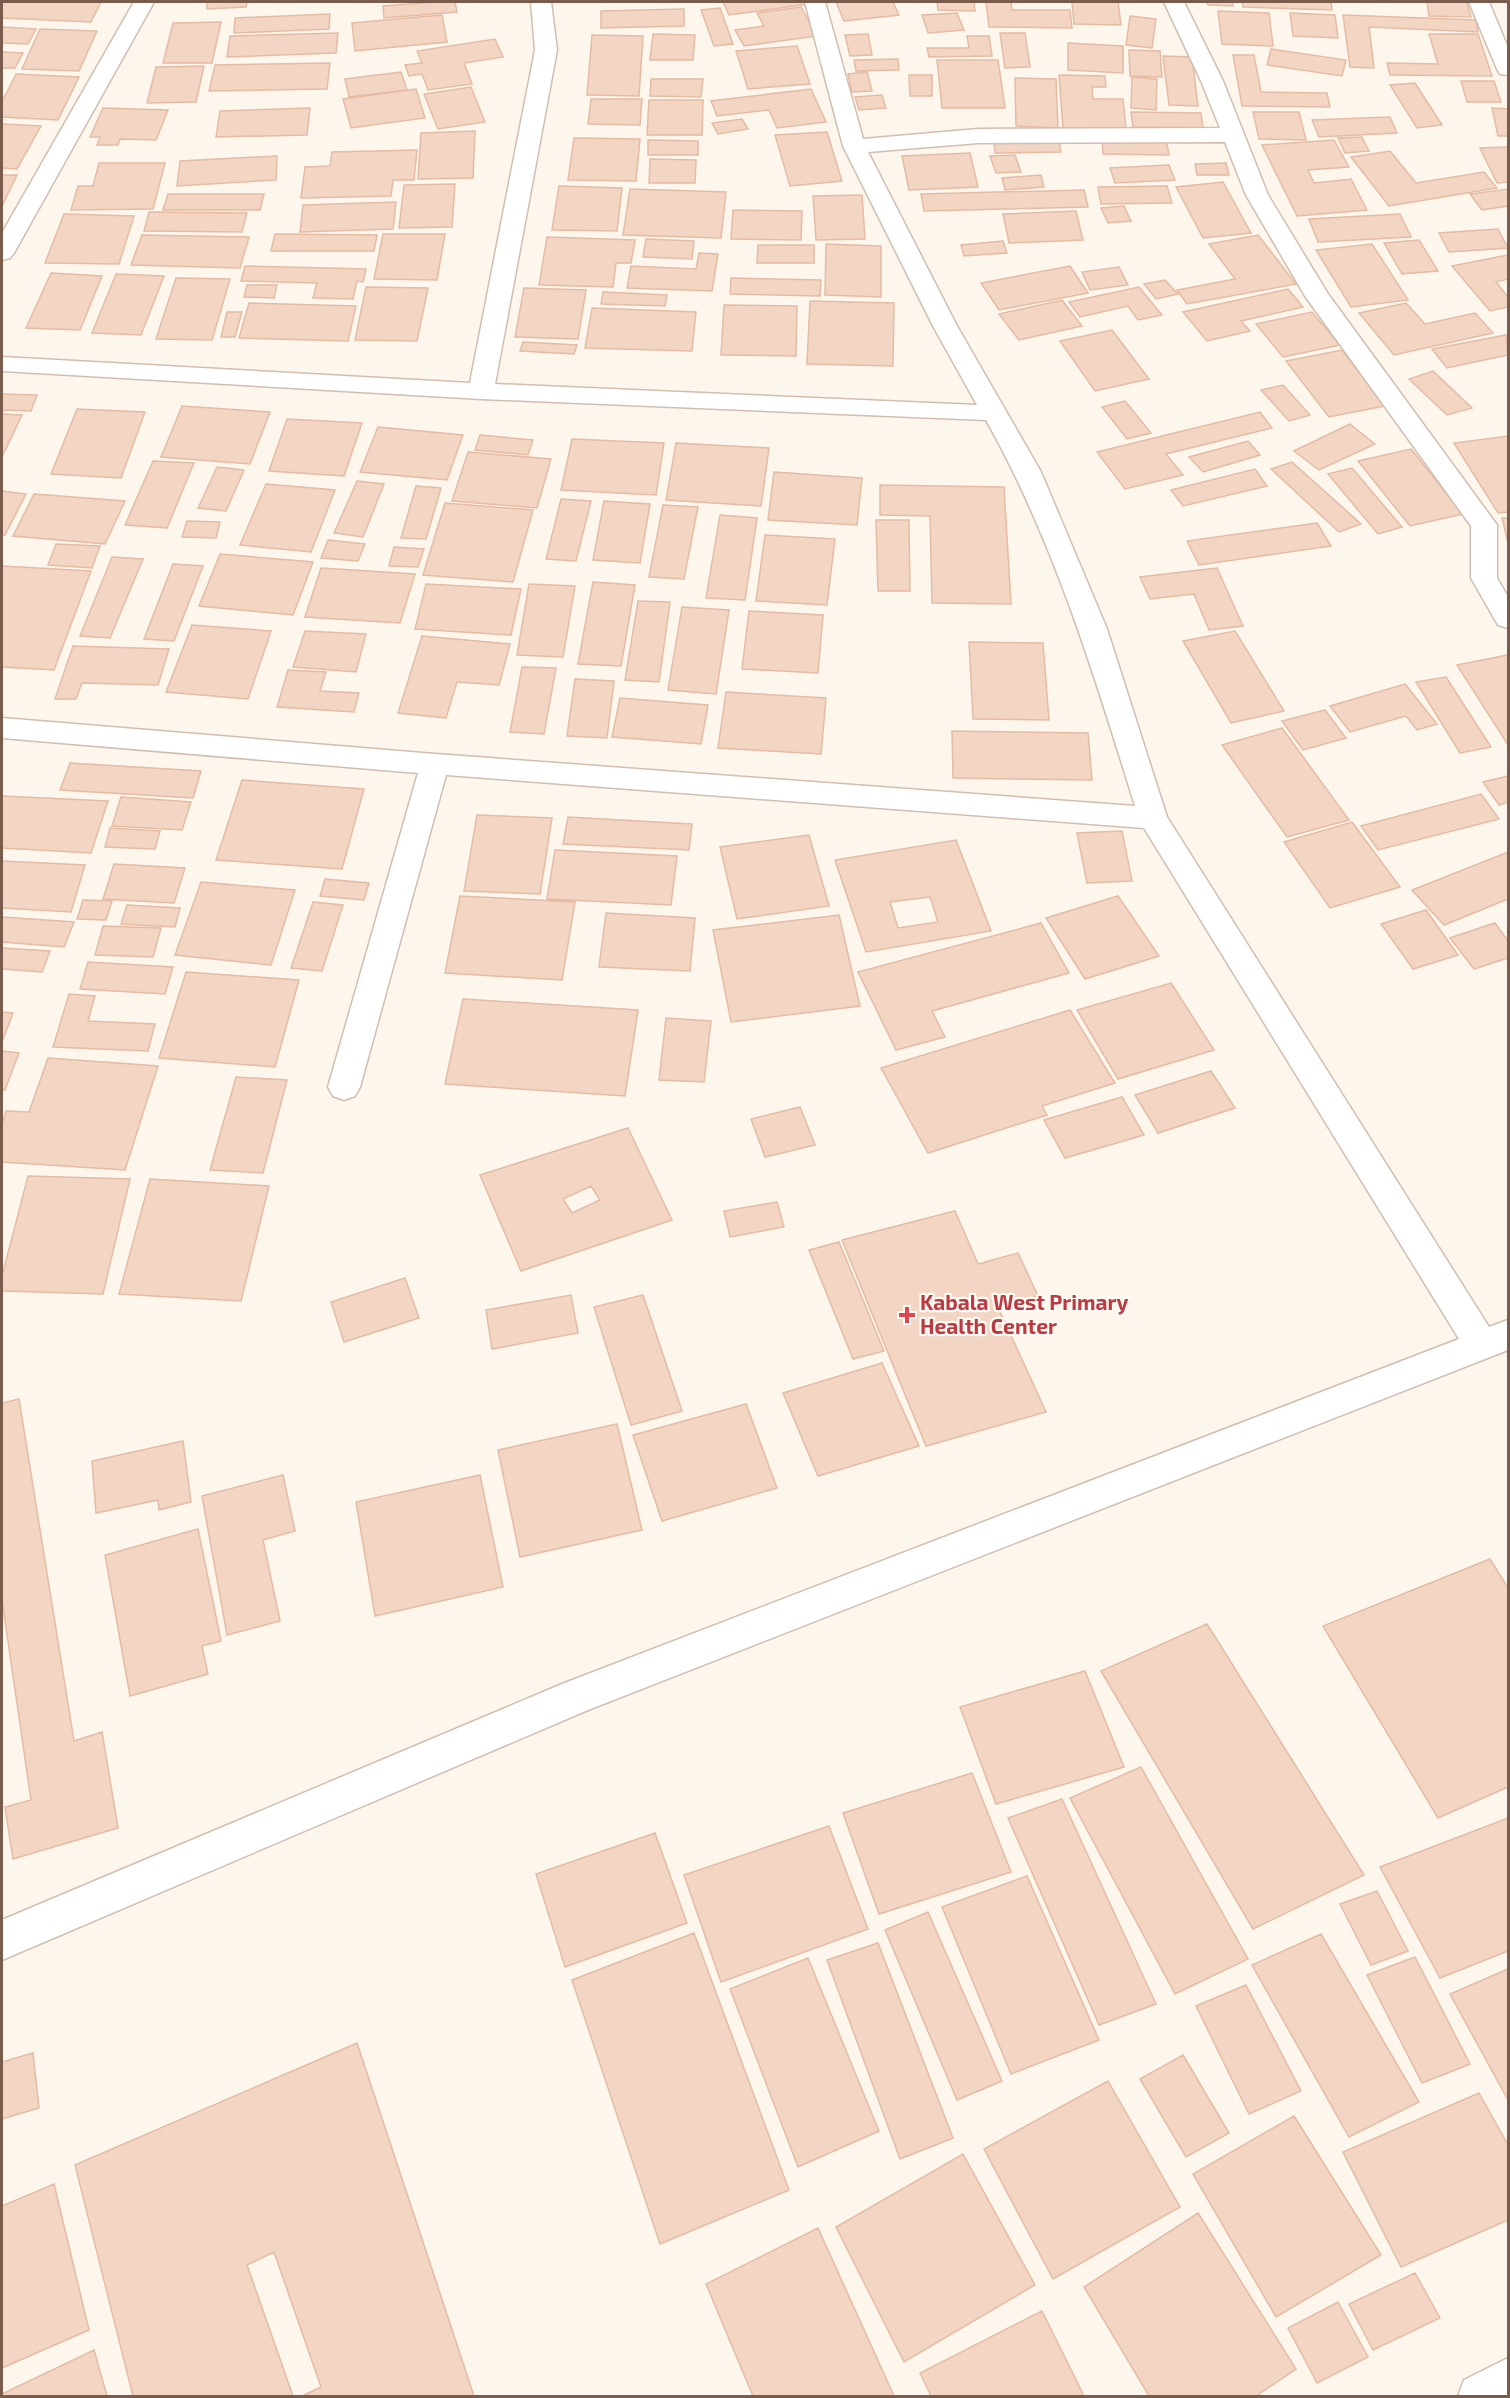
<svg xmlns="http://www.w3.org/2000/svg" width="1510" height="2398" viewBox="0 0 1510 2398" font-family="'Exo 2',sans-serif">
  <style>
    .building { fill: #f3d5c3; stroke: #e6bba3; stroke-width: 1.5; fill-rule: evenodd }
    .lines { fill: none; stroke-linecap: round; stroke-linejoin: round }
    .minor-casing { stroke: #d1beb0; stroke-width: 3 }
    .minor { fill: #fff; fill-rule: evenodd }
    .health-dot { fill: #e0444e; stroke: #fffaf3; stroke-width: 2 }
    .labels { text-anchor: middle; stroke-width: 4.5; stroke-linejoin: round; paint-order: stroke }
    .health-label { font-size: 21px; font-weight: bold; fill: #be3a42; stroke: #fffaf3; text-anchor: start }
  </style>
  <rect width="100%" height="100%" fill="#fdf6ec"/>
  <path class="building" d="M2 2H101L91 22 2 18Z
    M207 2H247L246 7 207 9Z
    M436 2H455L457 12 384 18 383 6Z
    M723 2H807L809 4 729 15Z
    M836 2H893L899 15 844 21Z
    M937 2H974L975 11 938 10Z
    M986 2H1011L1012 10H1070L1072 28 989 27Z
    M1072 2H1118L1121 25 1074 24Z
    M1207 2H1232L1233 6 1208 5Z
    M1242 2H1331L1332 10 1243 7Z
    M1427 2H1467L1471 17 1429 16Z
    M801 7 817 36 744 46 735 30 764 26 757 13Z
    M720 8 733 44 714 46 701 10Z
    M684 9V26L601 28V11Z
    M1218 11 1269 13 1273 46 1222 44Z
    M957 13 964 30 928 33 922 15Z
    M1290 13 1335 15 1338 38 1293 36Z
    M330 14 329 29 234 33 235 18Z
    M442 15 447 42 355 51 352 23Z
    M1343 15 1476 20 1478 32 1369 27 1374 68 1350 67Z
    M1130 16 1156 19 1152 48 1126 45Z
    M221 22 212 63H163L173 23Z
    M2 27 36 29 28 44 2 43Z
    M40 29 97 31 79 71 22 69Z
    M338 33 336 53 227 57 230 36Z
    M1000 33H1025L1030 67 1005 68Z
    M653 34 695 35 693 60H650Z
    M868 34 872 55 850 56 845 35Z
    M1429 34H1478L1492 76 1390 75 1387 63 1438 64Z
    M592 35 643 36 639 96 587 95Z
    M967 36H989L992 56 929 57 927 48H969Z
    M495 39 503 57 464 63 472 84 428 90 422 74 409 76 405 65 422 63 417 51Z
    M1068 43 1123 46V73L1068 70Z
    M797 46 810 84 748 89 736 51Z
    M1271 49 1346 60 1342 76 1267 65Z
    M1129 50 1160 51 1162 77 1130 76Z
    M2 52 23 53 15 68H2Z
    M1233 55H1254L1261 92 1327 93 1330 107 1242 106Z
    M1163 56 1192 57 1198 106 1169 105Z
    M898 59 899 70 856 71 854 60Z
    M937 60H998L1005 108H942Z
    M330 63 327 89 209 91 215 65Z
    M204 66 196 102 147 103 156 67Z
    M401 72 407 90 349 97 345 79Z
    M867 72 872 91 852 92 848 74Z
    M16 74 79 77 58 120 2 117V102Z
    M909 75H932V96H910Z
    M1059 75 1105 76 1106 87H1092L1093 99H1123L1126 130 1063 129Z
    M1132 77 1157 79 1156 110 1131 108Z
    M1015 78 1056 79 1058 128 1016 126Z
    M651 79H703L701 97 650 96Z
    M1461 81H1494L1501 102H1467Z
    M1415 83 1442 125 1417 128 1390 85Z
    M471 87 485 122 438 129 424 94Z
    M416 89 425 118 351 128 343 99Z
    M811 89 826 122 777 128 769 110 717 116 711 101Z
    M882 95 886 108 859 110 855 97Z
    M591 99H642L640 125 588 124Z
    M649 100H703L702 135H647Z
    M103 108 168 110 156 140 120 139 118 145H97L100 137H90Z
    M310 108 307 135 216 137 220 111Z
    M1492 108 1508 109V136H1498Z
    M1131 112 1201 113 1203 128 1133 127Z
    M1253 112H1299L1306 140 1259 139Z
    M1390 117 1397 133 1319 137 1312 120Z
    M742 119 748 129 718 134 712 123Z
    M2 124 41 126 17 169 2 168Z
    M475 131 473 178 418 179 421 133Z
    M827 132 842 181 790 186 775 135Z
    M1362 137 1369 151 1345 153 1338 138Z
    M574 138 640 139 636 181 568 180Z
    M1102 139H1166L1169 155 1103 154Z
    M648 140 698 141V155H648Z
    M1334 140 1349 167 1308 170 1314 183 1351 179 1367 210 1297 216 1262 145Z
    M1059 141 1061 152 995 153 994 142Z
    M1508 147V182L1497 183 1480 148Z
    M417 150 414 180H393L391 196 301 198 305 167 330 166 332 152Z
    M1390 151 1416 183 1484 172 1497 188 1389 206 1351 157Z
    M970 153 978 187 909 190 902 156Z
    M1015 155 1021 172 996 173 990 156Z
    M277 156 276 180 177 186 180 161Z
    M650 159 696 160 695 183H649Z
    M99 163H165L153 209 71 210 78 186H93Z
    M1226 163 1229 175H1197L1195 164Z
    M1169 165 1175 180 1115 183 1110 168Z
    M2 175H17L2 206Z
    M1041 175 1044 187 1005 190 1002 178Z
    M1223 182 1251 233 1203 238 1176 187Z
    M455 184 452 227 399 228 404 185Z
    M559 186 622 188 617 231 552 230Z
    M1167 186 1172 203 1101 204 1098 187Z
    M630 189 726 192 721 238 623 235Z
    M1508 189V206L1482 210 1470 194Z
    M1084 190 1088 207 924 211 921 194Z
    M168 194H264L260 210H163Z
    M862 195 865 239 816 240 813 196Z
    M396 202 393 229 300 232 303 205Z
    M1124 206 1131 221 1108 223 1101 208Z
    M733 210 802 211 801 240 731 239Z
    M1076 211 1083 240 1009 243 1003 214Z
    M149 212 247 213 242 232 144 231Z
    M64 214 134 216 119 264 45 263Z
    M1400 214 1411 237 1318 242 1309 219Z
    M1498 229 1508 248 1449 252 1439 233Z
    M275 234 377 235 374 251H271Z
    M383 234H445L437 280 374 279Z
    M142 235 249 237 240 268 131 265Z
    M1258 235 1296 284 1187 304 1177 290 1235 279 1209 244Z
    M547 237 635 240 631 263H616L613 287 539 285Z
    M646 239 694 241 692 259 643 257Z
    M1419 240 1438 271 1402 274 1384 243Z
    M1003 241 1007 253 964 256 961 245Z
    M826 244 881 246V297L825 295Z
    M1372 244 1408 300 1351 307 1316 250Z
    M758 245H814V263H757Z
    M699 253 718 254 712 291 627 288 631 266 696 269Z
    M1508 255V279L1496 282 1508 297V307L1490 311 1452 266Z
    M245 266 366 269 363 282 357 281 353 299 313 298 317 283 241 281Z
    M1070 266 1088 293 999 310 981 283Z
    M1119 267 1128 285 1090 290 1082 272Z
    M51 273 102 276 80 330 26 328Z
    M116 274 164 276 141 335 92 333Z
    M176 278 230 279 212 340 156 339Z
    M731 278 821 280 820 296 730 294Z
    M1165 280 1178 294 1156 299 1144 284Z
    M247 285H277L274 298 244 297Z
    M366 287 428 288 417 341 355 340Z
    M1139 287 1162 315 1138 320 1128 306 1080 317 1069 302Z
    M524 288 586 290 578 339 515 337Z
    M1288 289 1303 307 1241 321 1250 331 1207 341 1183 312Z
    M603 292 667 295 665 306 601 304Z
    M1062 300 1082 326 1019 340 999 314Z
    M810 301 894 303 893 366 807 364Z
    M249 303 356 306 348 341 239 338Z
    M1406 303 1425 324 1475 313 1493 333 1394 355 1359 313Z
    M724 305 797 306 796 356 721 355Z
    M592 308 696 312 692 351 585 348Z
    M227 312H242L235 337H221Z
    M1312 312 1340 345 1283 357 1256 324Z
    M1112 330 1149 379 1095 391 1060 341Z
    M1506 335 1508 355 1447 368 1432 349Z
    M523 342 577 345 574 354 520 351Z
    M1342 350 1385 406 1329 417 1286 361Z
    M1433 371 1472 408 1447 415 1409 379Z
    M1283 385 1310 415 1289 421 1261 390Z
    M2 394 37 395 31 411 2 410Z
    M1125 401 1151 433 1127 439 1102 407Z
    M182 406 270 412 250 464 161 457Z
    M77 409 145 412 121 478 51 474Z
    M1260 412 1272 428 1166 454 1183 475 1125 489 1097 452Z
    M2 414 22 415 2 457Z
    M287 419 362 423 344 476 269 471Z
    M1350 424 1375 444 1319 470 1294 451Z
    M378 427 463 435 447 480 360 472Z
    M480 435 533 440 528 455 475 450Z
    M1508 436V512L1498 513 1454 443Z
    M572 439 664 443 656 495 561 490Z
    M1248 441 1260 455 1203 472 1189 457Z
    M676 443 769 448 761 506 666 500Z
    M1411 449 1463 514 1410 526 1358 461Z
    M468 452 551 459 537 508 452 501Z
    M153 461 194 463 167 528 125 525Z
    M1292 462 1361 524 1339 532 1271 469Z
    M217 467 244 470 226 511 198 508Z
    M1352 468 1402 527 1378 534 1328 474Z
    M1255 469 1267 486 1183 506 1171 490Z
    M774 472 862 478 857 525 768 520Z
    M357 481 384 484 363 537 334 533Z
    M266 484 335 490 311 552 240 545Z
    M880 485 1004 487 1011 604 932 603 930 516 880 515Z
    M416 486 441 488 426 539 401 538Z
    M2 491 26 494 5 535H2Z
    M34 494 125 501 105 544 13 536Z
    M561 499 591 501 576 561 546 559Z
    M604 501 650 504 640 563 593 560Z
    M445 503 533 510 513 582 423 575Z
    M663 505 698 507 684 579 649 577Z
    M720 515 757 518 745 600 706 598Z
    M1502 518H1508V543Z
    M876 520H909L910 591H878Z
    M187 521 220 522 216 538 182 537Z
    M1317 523 1331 546 1199 565 1187 541Z
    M765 535 835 539 827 605 756 601Z
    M328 540 365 544 358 561 321 558Z
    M56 544 100 546 92 568 48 565Z
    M394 547 424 549 418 567 389 566Z
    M220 554 313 562 293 615 199 606Z
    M112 557 143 559 110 638 80 636Z
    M173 564 203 566 174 641 144 639Z
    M2 566 91 571 54 670 2 667Z
    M321 568 415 574 400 623 305 617Z
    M1217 568 1243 626 1209 630 1194 594 1150 599 1140 577Z
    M593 582 635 585 621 666 578 664Z
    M426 584 521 589 511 635 415 629Z
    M529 584 575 586 563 657 517 655Z
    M638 601 670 602 659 682 625 680Z
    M682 607 729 610 716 694 668 690Z
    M749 611 823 615 818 673 742 669Z
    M192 625 271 631 248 699 166 692Z
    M305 631 366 634 356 672 293 667Z
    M1235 631 1284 711 1231 723 1183 641Z
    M422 636 510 644 499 685 457 682 446 718 398 713Z
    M969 642 1043 643 1049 720 973 719Z
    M73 646 169 649 158 685 82 683 76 699H55Z
    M1508 655V745L1457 665Z
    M522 667 556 668 544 734 510 732Z
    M288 670 326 672 320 691 359 693 354 712 277 707Z
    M1446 677 1491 747 1460 753 1416 682Z
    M575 679 614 681 607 738 567 736Z
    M1405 684 1437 724 1417 730 1406 716 1350 732 1330 706Z
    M726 692 826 698 821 754 718 748Z
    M620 698 708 705 701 744 612 737Z
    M1325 710 1346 738 1303 750 1282 721Z
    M1282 728 1349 820 1287 837 1222 745Z
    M952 731 1088 733 1092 780 953 778Z
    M70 763 201 771 193 798 60 790Z
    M1508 776V802L1499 805 1483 782Z
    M242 780 364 789 342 869 216 860Z
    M1481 794 1499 819 1378 850 1361 826Z
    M2 796 108 801 91 853 2 848Z
    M121 797 191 802 182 830 112 826Z
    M477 815 552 818 540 894 464 891Z
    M568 817 692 824 689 850 563 844Z
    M1352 822 1400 887 1330 908 1284 842Z
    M110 828 160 831 155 849 105 847Z
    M1122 831 1132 881 1087 883 1077 833Z
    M809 835 829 906 737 919 720 847Z
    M956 840 991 931 866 952 835 860ZM930 897 938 922 898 928 890 902Z
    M555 850 677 856 671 905 547 899Z
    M1508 852V899L1444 925 1412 890Z
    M2 861 85 865 71 912 2 908Z
    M114 864 185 868 174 903 103 899Z
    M325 879 369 883 364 900 320 896Z
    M201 882 295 890 271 965 175 955Z
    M460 896 575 902 562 980 445 973Z
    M1118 896 1159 956 1085 979 1046 918Z
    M83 900 112 901 106 920 77 919Z
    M313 902 343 905 322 971 291 968Z
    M127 905 180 908 175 927 121 924Z
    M1426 910 1458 955 1413 969 1381 924Z
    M606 913 695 918 690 971 599 967Z
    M839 915 860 1006 731 1022 713 930Z
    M2 917 74 922 64 947 2 942Z
    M1041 923 1069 973 932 1011 945 1037 896 1050 858 972Z
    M1495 923 1508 941V958L1474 969 1450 938Z
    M103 926 161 928 153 957 95 955Z
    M2 948 50 951 42 972 2 969Z
    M88 962 173 967 165 994 80 989Z
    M186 972 299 980 275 1067 159 1058Z
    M1171 983 1214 1050 1118 1079 1077 1010Z
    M69 994 95 996 88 1021 155 1024 148 1051 53 1047Z
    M463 999 638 1010 625 1096 445 1084Z
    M1070 1010 1115 1083 1042 1106 1047 1115 928 1153 881 1068Z
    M2 1012 13 1013 2 1042Z
    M666 1018 711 1021 704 1082 659 1080Z
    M2 1051 19 1053 5 1090H2Z
    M48 1058 158 1066 125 1170 2 1162V1124L6 1111 29 1112Z
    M1211 1071 1235 1108 1158 1133 1135 1095Z
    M236 1077 287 1080 263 1173 210 1170Z
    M1122 1097 1144 1135 1065 1158 1044 1120Z
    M800 1107 815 1145 765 1157 751 1119Z
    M628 1128 672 1220 521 1271 480 1175ZM591 1186 600 1200 572 1213 563 1199Z
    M28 1176 130 1179 103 1294 2 1291V1276Z
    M150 1179 269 1186 241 1301 119 1294Z
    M777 1202 784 1227 730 1237 724 1211Z
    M955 1211 978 1264 1018 1253 1038 1296 998 1307 1046 1412 926 1446 842 1240Z
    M839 1242 884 1351 853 1359 809 1250Z
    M405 1278 419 1318 344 1342 331 1302Z
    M571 1295 578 1333 492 1349 486 1310Z
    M643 1295 682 1411 631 1425 594 1307Z
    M882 1363 919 1446 818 1476 783 1393Z
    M19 1399 74 1741 102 1732 118 1828 13 1859 5 1807 31 1800 2 1600V1403Z
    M746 1404 777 1488 662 1521 633 1435Z
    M617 1424 642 1530 520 1557 498 1450Z
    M183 1441 191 1502 159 1510 158 1500 96 1513 92 1461Z
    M283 1475 295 1531 263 1540 280 1621 227 1635 202 1496Z
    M480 1475 503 1587 375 1616 356 1502Z
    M198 1529 221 1641 202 1646 208 1674 130 1696 105 1555Z
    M1490 1559 1508 1588V1787L1438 1818 1323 1626Z
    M1207 1624 1364 1875 1253 1929 1101 1671Z
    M1085 1671 1124 1767 996 1804 960 1707Z
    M1141 1767 1248 1959 1175 1994 1070 1798Z
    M972 1773 1011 1872 879 1914 843 1813Z
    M1062 1799 1156 2004 1099 2025 1008 1818Z
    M1508 1818V1951L1440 1978 1380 1867Z
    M829 1826 868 1929 721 1982 684 1875Z
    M655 1833 687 1923 565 1967 536 1874Z
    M1027 1876 1099 2040 1011 2074 942 1907Z
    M1377 1891 1408 1951 1371 1965 1340 1904Z
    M928 1912 1002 2081 957 2100 885 1930Z
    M694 1933 789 2190 660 2244 572 1980Z
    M1321 1934 1419 2102 1349 2137 1252 1965Z
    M878 1943 953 2138 900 2159 827 1960Z
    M1415 1957 1470 2064 1422 2083 1367 1975Z
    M808 1958 879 2131 798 2167 730 1989Z
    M1508 1969V2100L1450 1994Z
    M1246 1985 1301 2091 1249 2114 1196 2006Z
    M357 2043 474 2396H302L321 2387 274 2252 247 2265 293 2396H133L75 2165Z
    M33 2053 39 2108 2 2119V2062Z
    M1183 2055 1229 2133 1186 2157 1140 2079Z
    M1108 2081 1180 2207 1053 2279 984 2149Z
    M1479 2093 1508 2145V2220L1401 2267 1343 2152Z
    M1294 2116 1381 2255 1276 2317 1193 2174Z
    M963 2154 1035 2285 904 2362 836 2227Z
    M54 2184 89 2330 2 2368V2206Z
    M1198 2213 1296 2369 1256 2396H1149L1084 2287Z
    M818 2228 894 2396H753L706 2284Z
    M1415 2273 1440 2318 1373 2350 1349 2304Z
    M1338 2302 1368 2357 1317 2383 1288 2328Z
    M1042 2311 1084 2396H931L920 2373Z
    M94 2350 107 2396H2V2394Z"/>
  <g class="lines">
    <g class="minor-casing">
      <path id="minor" d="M134 2H154L14 253 10 258 2 260V233Z
        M531 2H551L557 50 495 384 977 405 933 326 843 146 805 2H825L863 139 978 129 1220 128 1201 81 1164 2H1184L1223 81 1268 195 1328 294 1497 525V578L1508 597V628L1498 625 1471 578V526L1305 296 1246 195 1225 142 978 143 868 152 957 326 1041 472 1107 629 1167 817 1489 1327 1508 1320V1350L588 1710 2 1960V1920L562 1684 1459 1339 1144 828 446 775 360 1087 355 1096 344 1100 333 1096 328 1087 418 773 2 738V718L435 754 1135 806C1094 674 1054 541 986 420L481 399 2 371V357L470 383 535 50Z
        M1469 2H1489L1508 48V75L1500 74 1497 69Z
        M1508 2358V2396H1458L1464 2380Z"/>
    </g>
    <use href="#minor" class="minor"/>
  </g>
  <path class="health-dot" d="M904 1306h6v6h6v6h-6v6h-6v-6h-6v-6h6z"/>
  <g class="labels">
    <g class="health-label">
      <text x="920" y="1310">Kabala West Primary<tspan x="920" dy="24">Health Center</tspan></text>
    </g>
  </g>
  <rect width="1510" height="2398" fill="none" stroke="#7a5c4d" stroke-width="6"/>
</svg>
